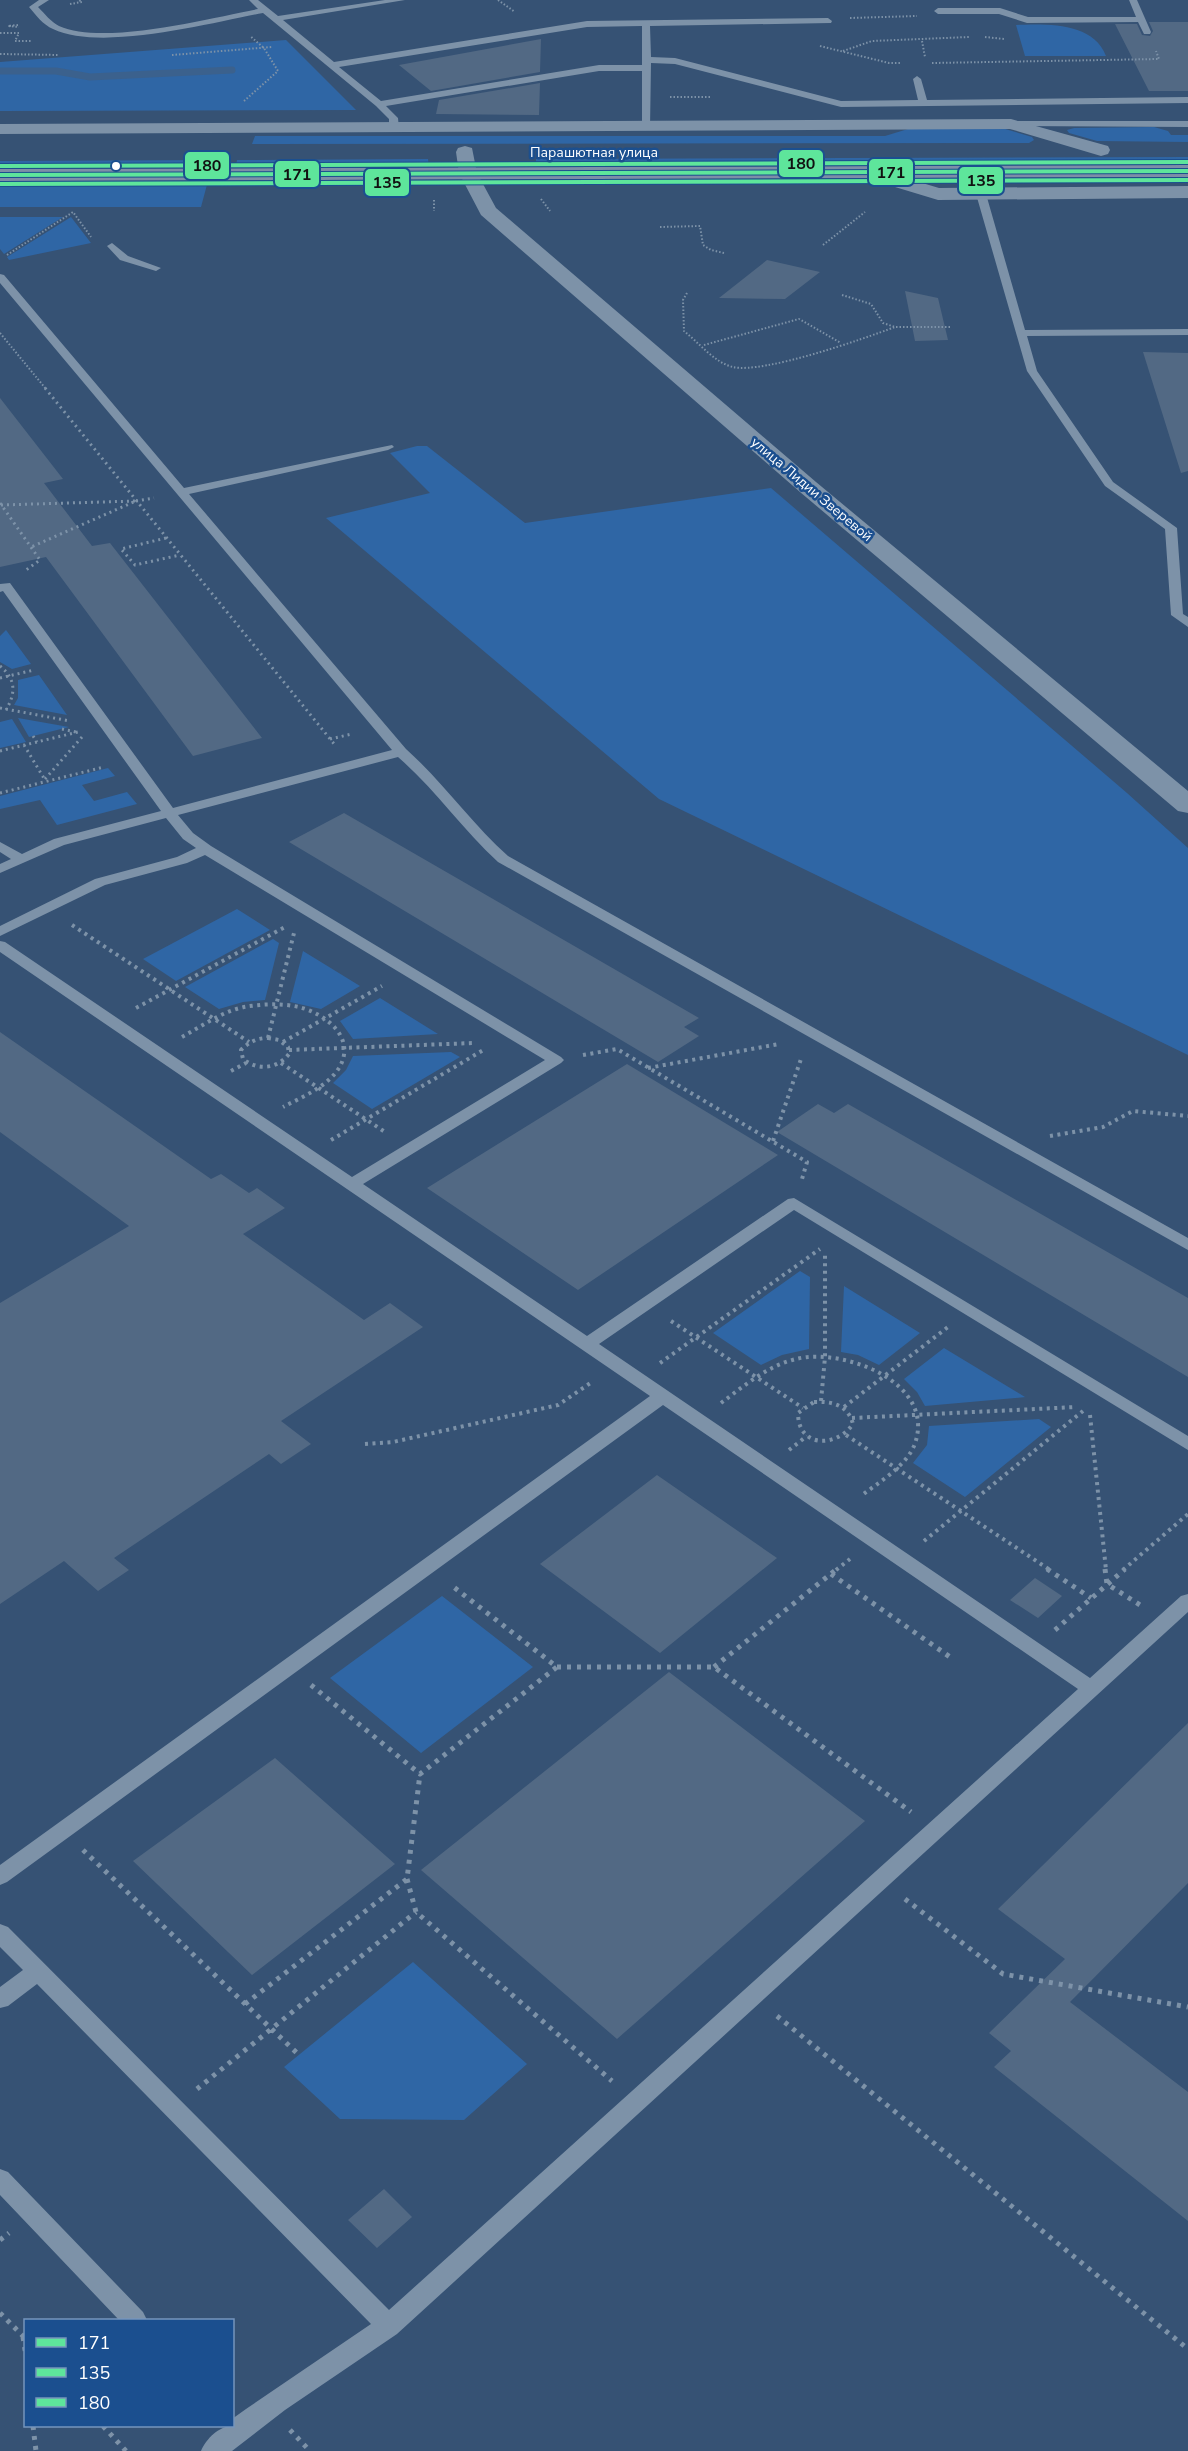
<svg xmlns="http://www.w3.org/2000/svg" width="1188" height="2451" viewBox="0 0 1188 2451" font-family="'Nunito Sans',sans-serif">
  <style>
    .green { fill: #2f66a5 }
    .lines { fill: none; stroke-linecap: round; stroke-linejoin: round }
    .stream { stroke: #3b618d; stroke-width: 7 }
    .building { fill: #526984 }
    .path-far3 { stroke: #7d92a8; stroke-width: 2; stroke-dasharray: 1.5 2; stroke-linecap: butt }
    .path-far2 { stroke: #7d92a8; stroke-width: 3; stroke-dasharray: 2 4; stroke-linecap: butt }
    .path-far1 { stroke: #7d92a8; stroke-width: 4; stroke-dasharray: 3 4.5; stroke-linecap: butt }
    .path { stroke: #7d92a8; stroke-width: 5; stroke-dasharray: 4 6; stroke-linecap: butt }
    .lane { fill: #7d92a8; fill-rule: evenodd }
    .street { fill: #7d92a8; fill-rule: evenodd }
    .primary { fill: #7d8ea7; fill-rule: evenodd }
    .bus-1-casing { stroke: #1b4f8f; stroke-width: 6 }
    .bus-2-casing { stroke: #1b4f8f; stroke-width: 6 }
    .bus-3-casing { stroke: #1b4f8f; stroke-width: 6 }
    .bus-1 { stroke: #5ee59b; stroke-width: 4 }
    .bus-2 { stroke: #5ee59b; stroke-width: 4 }
    .bus-3 { stroke: #5ee59b; stroke-width: 4 }
    .bus-dot { fill: #fff; stroke: #1b4f8f; stroke-width: 2 }
    .labels { text-anchor: middle; stroke-width: 5; stroke-linejoin: round; paint-order: stroke }
    .far-street-label { font-size: 14px; fill: #fff; stroke: #1b4f8f }
    .line-badge { stroke: #1b4f8f; stroke-width: 2 }
    .pale-badge-label { font-size: 16px; text-anchor: middle; font-weight: bold; fill: #111 }
  </style>
  <rect width="100%" height="100%" fill="#365274"/>
  <path class="green" d="M1016 25C1047 24 1093 22 1106 56H1025Z
    M286 40 356 110 0 111V62Z
    M1154 127 1168 131 1171 135H1188V142L1097 141 1069 133 1067 130 1074 128Z
    M1002 128 1032 137 1034 140 1029 143 252 144 255 136H885L908 129Z
    M1188 157V164L536 165V159Z
    M428 159 429 166H236L237 160Z
    M218 160 216 166 0 167V161Z
    M208 181 201 207H0V182Z
    M0 217H63L4 254 0 249Z
    M71 217 91 243 9 260 7 257Z
    M417 446H427L525 523 771 488 1127 793 1188 848V1055L659 799 326 518 430 493 390 453Z
    M6 630 31 664 12 669 0 662V636Z
    M39 675 67 715 14 705 18 698V680Z
    M18 718 69 727 29 737Z
    M12 719 26 742 0 748V722Z
    M108 768 115 776 82 785 94 801 127 792 137 804 57 825 40 800 0 809V796Z
    M237 909 270 930 176 981 143 959Z
    M273 939 279 943 265 1000 243 1002 219 1009 185 987Z
    M303 951 360 986 321 1009 290 1002Z
    M380 998 438 1034 353 1039 340 1021Z
    M451 1052 460 1057 372 1109 333 1083 346 1070 353 1056Z
    M800 1271 810 1277 809 1349 782 1355 761 1365 713 1333Z
    M844 1286 920 1333 879 1365 858 1355 841 1352Z
    M944 1348 1025 1397H1026L925 1406 917 1392 904 1379Z
    M1039 1419 1051 1427 965 1497 913 1463 927 1445 929 1426Z
    M442 1596 533 1667 421 1753 330 1678Z
    M413 1962 527 2064 464 2120 340 2119 284 2067Z"/>
  <g class="lines">
    <path class="stream" d="M0 71H56L90 77 232 70"/>
  </g>
  <path class="building" d="M1149 22H1188V91H1149L1115 24H1137L1142 35 1150 36 1153 31Z
    M541 39 540 72 431 91 399 65Z
    M540 83 539 115 436 114 439 100Z
    M767 260 820 272 785 299 719 298Z
    M905 291 938 298 948 340 915 341Z
    M1143 352 1188 353V471L1181 473Z
    M0 398 63 479 44 483 92 546 110 543 262 738 193 756 46 557 0 567Z
    M344 813 699 1018 684 1027 699 1036 658 1062 289 842Z
    M0 1032 211 1179 221 1174 249 1193 257 1188 285 1208 243 1234 364 1320 390 1303 423 1327 281 1421 311 1444 281 1464 269 1454 114 1558 129 1570 98 1591 64 1561 0 1604V1303L129 1226 0 1132Z
    M627 1064 778 1155 578 1290 427 1188Z
    M818 1104 834 1113 848 1104 1188 1298V1377L777 1132Z
    M657 1475 777 1558 660 1653 540 1564Z
    M1035 1578 1062 1596 1038 1618 1010 1600Z
    M669 1672 865 1821 617 2039 421 1870Z
    M1188 1723V1883L1070 2002 1188 2092V2221L994 2067 1011 2051 989 2033 1065 1959 998 1909Z
    M275 1758 395 1864 252 1975 133 1861Z
    M384 2189 412 2217 377 2248 348 2220Z"/>
  <g class="lines">
    <path class="path-far3" d="M498 0 515 12
      M70 4 82 2 79 0
      M850 18 917 16
      M18 25 8 26 19 27
      M0 33H19L15 41H31
      M985 37 1004 39
      M922 41 925 57
      M820 46 889 63H901
      M843 51 872 41 969 37
      M0 54 59 55
      M172 55 272 47
      M932 63 1159 59 1156 51
      M670 97H710
      M244 101 278 71 264 48 250 36
      M541 199 550 211
      M434 200V211
      M660 227 700 226 703 245 711 250 724 253
      M823 245 865 212
      M7 255 73 212 91 237
      M687 293 683 300 684 331C698 342 715 363 733 367 763 374 863 339 895 327
      M842 295 871 304 883 323 895 327H951
      M0 333 46 389
      M704 345 799 319 841 343"/>
    <path class="path-far2" d="M45 388 335 745
      M136 501 154 498
      M0 503 40 560 26 570
      M1 505 136 501 31 547
      M166 538 121 549 135 565 180 555
      M0 666C16 679 16 693 6 710
      M0 678 34 670
      M0 708 70 721
      M62 729 76 732
      M33 736 37 742
      M330 739 352 734
      M24 745 45 780
      M0 751 78 732
      M45 779 82 737
      M0 793 104 767"/>
    <path class="path-far1" d="M72 925 249 1042
      M136 1008 285 927
      M182 1037C202 1026 221 1012 244 1007 261 1004 281 1003 299 1007 326 1014 357 1038 339 1068 327 1087 302 1097 283 1107
      M268 1038 279 1040 288 1047 289 1054C277 1069 258 1071 243 1059L241 1050C249 1042 257 1038 268 1038Z
      M268 1038 294 933
      M283 1042 382 986
      M289 1050 474 1043
      M583 1055 617 1049 807 1162 802 1179
      M281 1063 385 1132
      M648 1068 779 1044
      M231 1071 246 1063
      M1050 1136 1103 1127 1133 1111 1188 1116
      M331 1140 485 1049
      M773 1141 802 1056
      M671 1321 803 1408
      M660 1363 820 1249
      M821 1401 825 1357V1252
      M814 1402C832 1401 848 1405 853 1424 836 1448 798 1448 798 1413Z
      M721 1403C744 1386 767 1366 796 1359 843 1347 939 1383 914 1446 905 1467 879 1482 861 1496
      M844 1407 948 1327
      M1090 1415 1106 1570
      M852 1418 1076 1407
      M846 1435 1050 1570
      M365 1444 393 1442 558 1405 592 1382
      M789 1450 807 1436
      M924 1541 1083 1411
      M836 1570 850 1559
      M1123 1570 1188 1514"/>
    <path class="path" d="M1047 1569 1091 1598
      M1105 1569 1107 1584 1140 1605
      M831 1574 950 1657
      M1055 1630 1125 1569
      M557 1667H714L911 1812
      M714 1667 837 1569
      M311 1685 420 1774 557 1667 451 1585
      M83 1850 299 2055
      M407 1879 416 1912 612 2081
      M905 1899 1003 1974 1188 2007
      M245 2004 407 1879 420 1774
      M777 2016 1188 2349
      M197 2089 416 1912
      M0 2240 9 2233
      M0 2313 26 2339
      M23 2337 26 2356
      M33 2426 36 2451
      M103 2426 126 2451
      M290 2430 310 2451"/>
    <path class="lane" d="M39 0H49L38 7C45 14 51 22 59 26 104 46 210 18 258 9L249 0H258L278 16 385 0H405L283 20 334 62 587 21 828 18 832 21 831 23 650 26 651 57 675 58 841 101 918 100 913 79 917 76 921 79 927 100 1188 97V103L841 107 675 64 651 63 650 128 642 126V71H599L386 106 398 118 399 129 394 132 389 129V119L376 106 263 13C210 23 102 52 53 29 43 25 35 14 29 7ZM642 26V65H599L381 101 339 67 587 27Z
      M1129 0H1137L1151 32 1150 34H1144L1138 22 1027 23 999 14H938L934 11 938 8H1000L1028 17H1136Z
      M1011 121H1188V127L1008 126 1006 124Z
      M981 191 986 194 1025 330 1188 329V335L1027 336 1037 371 1113 482 1177 528 1183 614 1188 617V627L1171 615 1165 529 1105 486 1027 371 976 194Z
      M112 243 128 256 161 268 156 271 120 260 107 246Z
      M0 274 4 275 184 488 392 445 394 447 388 450 189 494 406 749C443 782 471 823 508 856L1188 1238V1250L498 862C462 829 435 789 398 757L178 815 193 833 211 846 561 1057 564 1060 561 1063 363 1184 587 1336 788 1199 794 1198 1188 1436V1450L794 1210 599 1344 1090 1678 1181 1596 1188 1594V1612L397 2334 285 2410 232 2451H201C206 2439 219 2426 232 2426V2419L246 2409 371 2324 37 1984 8 2006 0 2008V1987L23 1970 0 1947V1924L8 1927 389 2310 1078 1689 663 1405 7 1882 0 1885V1865L650 1396 0 952V941L5 942 352 1177 545 1060 205 855 187 863 105 885 0 936V926L95 879 177 857 196 848 183 839 166 818 64 845 0 873V864L11 859 0 852V842L22 854 54 839 161 811 3 591 0 592V584L10 583 173 808 392 750 0 283Z
      M0 2169 8 2172 143 2312 147 2320H119L0 2195Z"/>
    <path class="street" d="M1011 119 1108 146 1110 150 1108 154 1101 156 1010 129 0 134V124Z
      M465 146 472 148 477 173 496 208 816 482 1188 791V813L1178 811 800 492 481 215 459 173 456 152 458 148Z
      M869 167 939 188 1188 186V198L938 200 862 177 860 173 862 169Z"/>
    <path class="primary" d="M1188 165V177L0 181V169Z"/>
    <g class="bus-1-casing">
      <path id="bus-1" d="M0 175 1188 171"/>
    </g>
    <g class="bus-2-casing">
      <path id="bus-2" d="M0 184 1188 180"/>
    </g>
    <g class="bus-3-casing">
      <path id="bus-3" d="M0 166 1188 162"/>
    </g>
    <use href="#bus-1" class="bus-1"/>
    <use href="#bus-2" class="bus-2"/>
    <use href="#bus-3" class="bus-3"/>
  </g>
  <circle class="bus-dot" cx="116" cy="166" r="5"/>
  <g class="labels">
    <g class="far-street-label">
      <text x="594" y="157">Парашютная улица</text>
      <text transform="translate(812 489) rotate(40)" y="5">улица Лидии Зверевой</text>
    </g>
  </g>
  <g class="line-badge">
    <rect x="778" y="149" width="46" height="29" rx="6" fill="#5ee59b"/>
    <rect x="184" y="151" width="46" height="29" rx="6" fill="#5ee59b"/>
    <rect x="868" y="158" width="46" height="28" rx="6" fill="#5ee59b"/>
    <rect x="274" y="160" width="46" height="28" rx="6" fill="#5ee59b"/>
    <rect x="958" y="166" width="46" height="29" rx="6" fill="#5ee59b"/>
    <rect x="364" y="168" width="46" height="29" rx="6" fill="#5ee59b"/>
  </g>
  <g class="pale-badge-label">
    <text x="801" y="169">180</text>
    <text x="207" y="171">180</text>
    <text x="891" y="178">171</text>
    <text x="297" y="180">171</text>
    <text x="981" y="186">135</text>
    <text x="387" y="188">135</text>
  </g>
  <rect x="24" y="2319" width="210" height="108" fill="#1b4f8f" stroke="#7695bc" stroke-width="1.5"/>
  <rect x="36" y="2338" width="30" height="9" fill="#5ee59b" stroke="#7695bc" stroke-width="1.5"/>
  <text x="78" y="2349" font-size="18" fill="#ffffff">171</text>
  <rect x="36" y="2368" width="30" height="9" fill="#5ee59b" stroke="#7695bc" stroke-width="1.5"/>
  <text x="78" y="2379" font-size="18" fill="#ffffff">135</text>
  <rect x="36" y="2398" width="30" height="9" fill="#5ee59b" stroke="#7695bc" stroke-width="1.5"/>
  <text x="78" y="2409" font-size="18" fill="#ffffff">180</text>
</svg>
